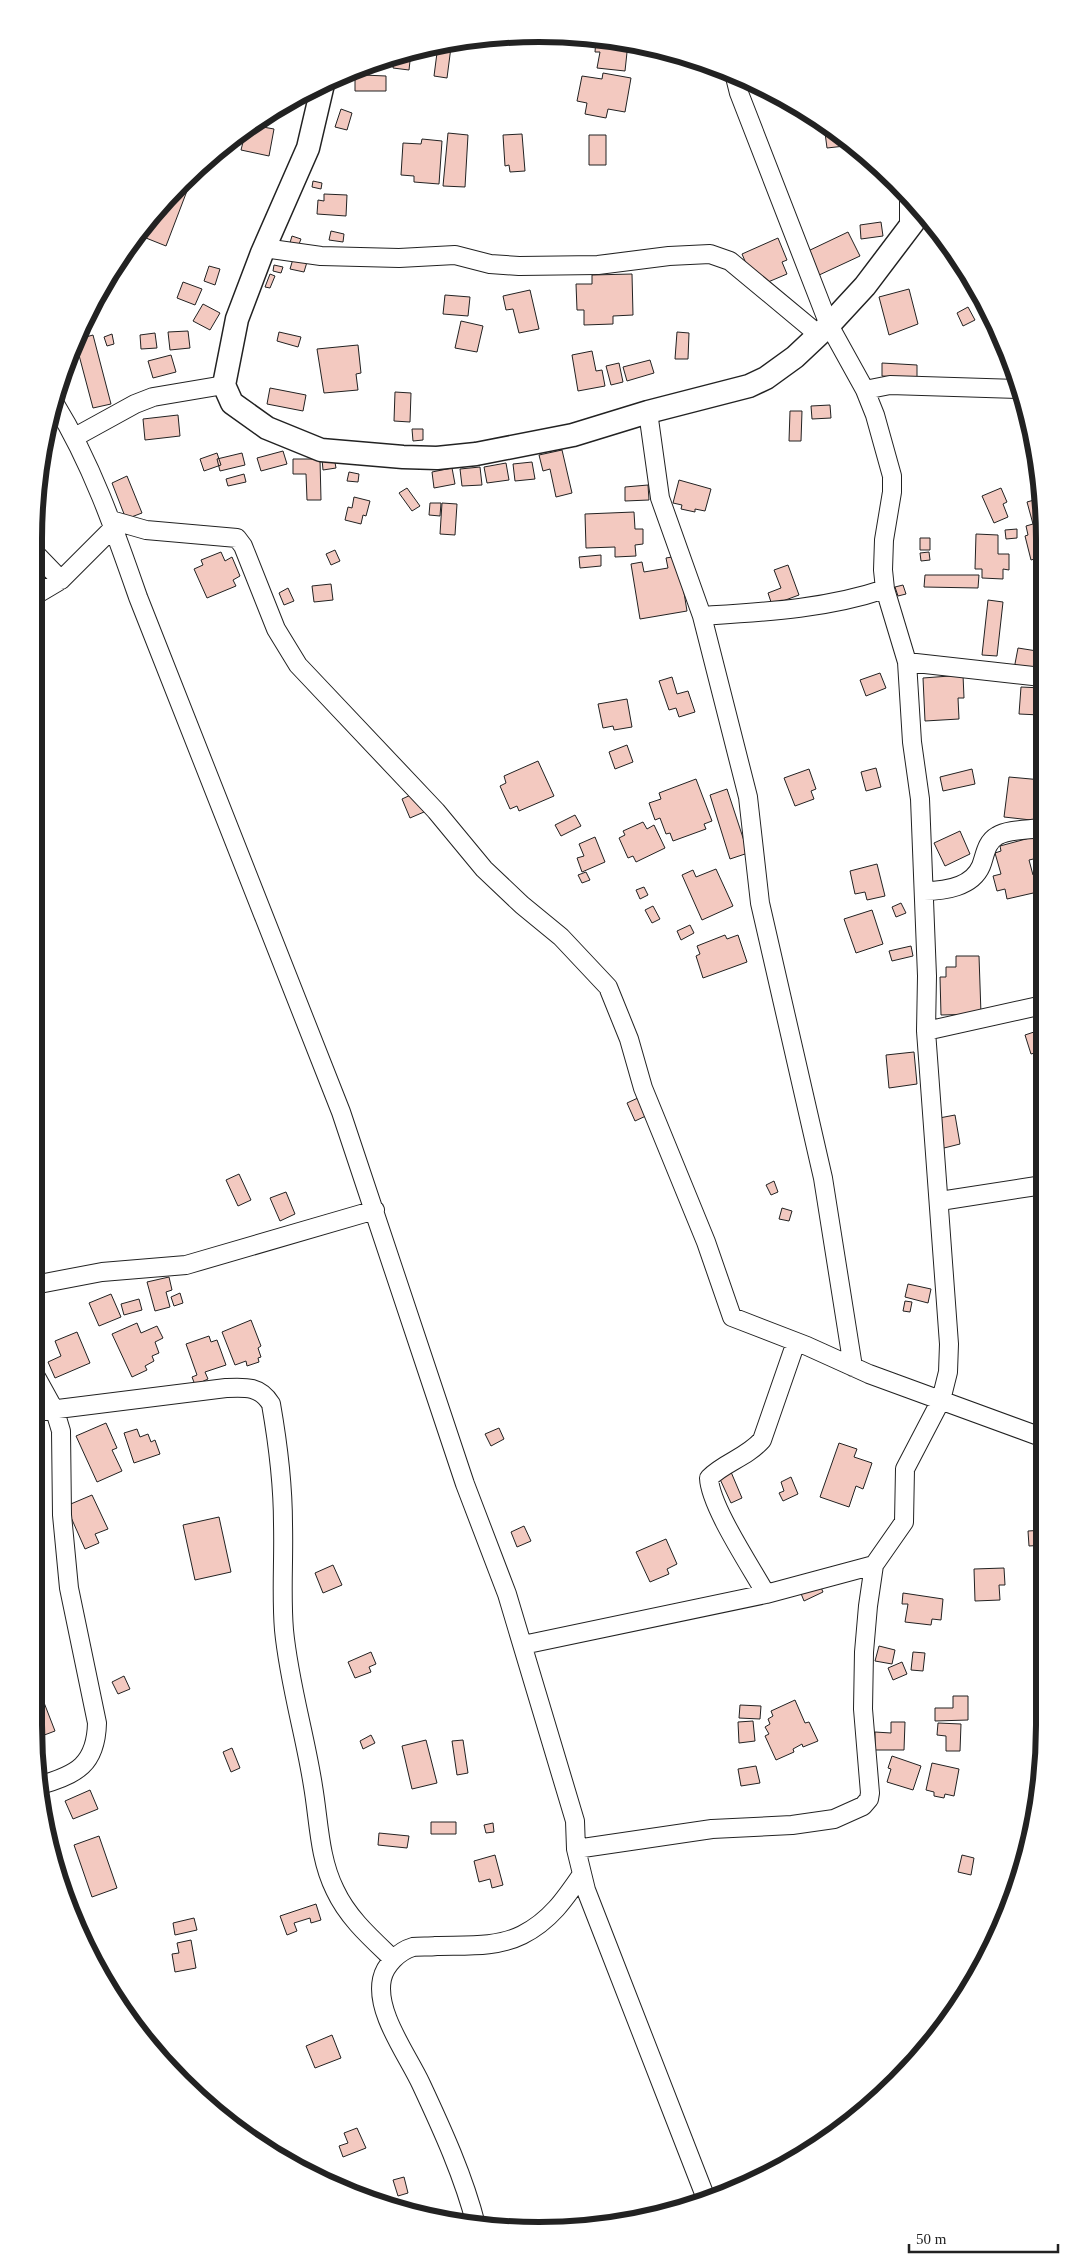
<svg xmlns="http://www.w3.org/2000/svg" width="1079" height="2264" viewBox="0 0 1079 2264" font-family="'Times New Roman',serif">
  <style>
    .building { fill: #f3c9c0; stroke: #222 }
    .lines { fill: none; stroke-linecap: round; stroke-linejoin: round }
    .minor-casing { stroke: #222; stroke-width: 20 }
    .tertiary-casing { stroke: #222; stroke-width: 25 }
    .minor { stroke: #fff; stroke-width: 18 }
    .tertiary { stroke: #fff; stroke-width: 22 }
    .rim { fill: none; stroke: #222; stroke-width: 6 }
  </style>
  <rect width="100%" height="100%" fill="#fff"/>
  <path class="building" d="M596 39 628 43 625 71 597 68 600 52H595Z
    M438 45 451 47 447 78 434 76Z
    M411 52 409 70 393 68 394 58Z
    M363 67V75L386 76V91H355V69Z
    M603 73 631 78 625 112 608 109 606 118 585 114 587 103 577 101 582 76 602 79Z
    M341 109 352 113 347 130 335 127Z
    M252 125 274 129 269 156 241 150 246 130Z
    M824 125 847 138 854 145 827 148Z
    M448 133 468 135 465 187 443 186Z
    M522 134 525 171 510 172 509 165 505 166 503 135Z
    M589 135H606V165H589Z
    M422 139 442 141 439 184 414 182V176L401 175 403 143 421 144Z
    M184 180 190 183 166 246 141 236 144 227Z
    M313 181 322 183 321 189 312 187Z
    M324 194 347 195 346 216 317 214 318 200 324 201Z
    M881 222 883 236 861 239 860 225Z
    M331 231 344 234 343 242 329 240Z
    M848 232 860 256 817 276 806 252Z
    M292 236 301 239 297 249 289 246Z
    M778 238 787 260 782 262 787 274 761 285 753 280 742 254Z
    M293 259 307 262 304 272 290 269Z
    M274 265 283 267 281 273 273 271Z
    M209 266 220 269 215 285 204 281Z
    M270 274 275 276 270 288 265 287Z
    M632 274 633 315 613 316V324L584 325V310H577L576 284H592V275Z
    M183 282 202 289 195 305 177 298Z
    M909 289 918 324 889 335 879 297Z
    M530 290 539 329 519 333 513 309 506 310 503 296Z
    M445 295 470 297 468 316 443 314Z
    M203 304 220 313 210 330 193 321Z
    M968 307 975 320 963 326 957 313Z
    M461 321 483 326 477 352 455 348Z
    M188 331 190 348 170 350 168 332Z
    M279 332 301 337 298 347 277 341Z
    M677 332 689 333 688 359H675Z
    M155 333 157 348 141 349 140 335Z
    M112 334 114 344 107 346 104 337Z
    M93 335 111 404 93 408 75 340Z
    M358 345 361 373 356 374 358 390 324 393 317 349Z
    M592 351 596 371 602 370 605 386 578 391 572 355Z
    M171 355 176 372 153 378 148 361Z
    M650 360 654 373 627 381 623 367Z
    M619 363 623 382 611 385 606 366Z
    M882 363 917 365V378L882 376Z
    M270 388 306 395 303 411 267 404Z
    M395 392 411 393 410 422 394 421Z
    M830 405 831 418 812 419 811 406Z
    M790 411H802L801 441H789Z
    M178 415 180 436 145 440 143 419Z
    M412 429H423V440L413 441Z
    M562 450 572 493 556 497 550 469 543 471 539 455Z
    M283 451 287 464 261 471 257 458Z
    M217 453 221 465 204 471 200 459Z
    M242 453 245 465 220 471 217 459Z
    M334 457 336 468 323 470 322 459Z
    M293 459H320L321 500H307L306 474H293Z
    M532 462 535 479 515 481 513 464Z
    M506 463 509 480 487 483 484 467Z
    M480 467 482 485 462 486 460 469Z
    M452 468 455 484 434 488 432 472Z
    M349 472 359 474 358 482 347 481Z
    M244 474 246 482 228 486 226 479Z
    M127 476 142 513 126 519 112 483Z
    M679 480 711 489 705 511 695 509V512L681 509 682 505 673 503Z
    M648 485 649 500 625 501V487Z
    M407 488 420 506 412 511 399 493Z
    M1001 488 1007 502 1003 504 1008 517 994 523 982 496Z
    M354 497 370 501 366 516 363 515 361 524 345 520 348 507 352 508Z
    M1041 498V557L1031 560 1025 536 1028 535 1026 526 1033 524 1027 502Z
    M430 503H441L440 516 429 515Z
    M442 503 457 504 455 535 440 534Z
    M634 512 635 529H643V544L635 545 636 556 615 557V547L586 548 585 514Z
    M1017 529V538L1006 539 1005 530Z
    M976 534 998 535V554H1009V570L1003 569V579L982 578V569H975Z
    M920 538H930V550H920Z
    M335 550 340 561 331 565 326 554Z
    M221 552 225 561 232 557 240 576 233 580 236 586 207 598 194 569 203 565 201 560Z
    M929 552 930 560 921 561 920 553Z
    M601 555V566L580 568 579 557Z
    M678 556 687 611 640 619 631 564 642 562 644 572 668 568 666 558Z
    M788 565 799 595 772 605 768 593 781 588 774 570Z
    M925 575H979L978 588 924 587Z
    M331 584 333 600 314 602 312 586Z
    M903 585 906 594 898 596 895 587Z
    M288 588 294 601 284 605 279 593Z
    M1040 594H1041V626H1040Z
    M988 600 1003 602 997 656 982 655Z
    M1018 648 1037 651 1035 668 1014 669Z
    M1040 650 1041 651 1042 667 1038 666Z
    M880 673 886 688 866 696 860 680Z
    M963 675 964 698H958L959 719 925 721 923 678Z
    M672 677 677 694 688 691 695 712 679 717 676 708 669 710 659 681Z
    M1021 687 1042 688 1040 715 1019 714Z
    M627 699 632 727 614 730 613 726 603 728 598 704Z
    M627 745 633 762 615 769 609 752Z
    M538 761 554 796 519 811 517 806 510 809 500 786 506 783 504 776Z
    M876 768 881 787 866 791 861 772Z
    M809 769 816 789 811 791 814 799 795 806 784 778Z
    M972 769 975 784 943 791 940 777Z
    M1009 777 1042 780 1040 821 1004 817Z
    M696 779 712 821 704 824 706 829 673 841 670 833 666 834 660 818 655 820 649 803 661 799 659 793Z
    M727 789 748 853 730 859 710 795Z
    M415 793 424 812 410 818 402 799Z
    M575 815 581 826 561 836 555 825Z
    M643 822 647 829 654 825 665 848 636 862 633 856 628 858 619 838 625 835 623 831Z
    M960 831 970 854 945 866 934 843Z
    M1037 836 1042 857 1029 860 1033 875 1040 873 1042 891 1007 899 1005 889 997 891 993 876 1001 874 995 853 1001 851 1000 846Z
    M595 837 605 862 582 872 577 858 584 856 579 844Z
    M877 864 885 896 867 900 865 892 855 894 850 871Z
    M716 869 733 906 702 920 682 875 693 870 696 877Z
    M586 872 590 880 582 883 578 875Z
    M644 887 648 895 640 899 636 890Z
    M901 903 906 913 896 917 892 907Z
    M653 906 660 919 652 923 645 910Z
    M872 910 883 944 856 953 844 919Z
    M690 925 694 933 681 940 677 931Z
    M725 935 727 939 738 935 747 962 703 978 696 956 700 954 697 946Z
    M911 946 913 956 892 961 889 951Z
    M956 956H979L981 1014 941 1015 940 977H946V967H956Z
    M1043 1029V1066L1038 1052 1031 1054 1025 1035Z
    M914 1052 917 1084 889 1088 886 1055Z
    M640 1097 648 1115 635 1121 627 1103Z
    M955 1115 960 1144 940 1149 934 1119Z
    M239 1174 251 1200 238 1206 226 1180Z
    M774 1181 778 1192 771 1195 766 1185Z
    M286 1192 295 1214 280 1221 270 1198Z
    M782 1208 792 1211 789 1221 779 1219Z
    M169 1277 172 1290 166 1292 170 1307 155 1311 147 1282Z
    M908 1284 931 1289 928 1303 905 1297Z
    M180 1293 183 1303 174 1306 171 1297Z
    M111 1294 121 1317 99 1326 89 1303Z
    M139 1299 142 1310 124 1315 121 1304Z
    M905 1301 912 1302 910 1312 903 1311Z
    M251 1320 261 1346 258 1348 261 1357 258 1358 259 1362 247 1366 246 1361 235 1365 222 1332Z
    M137 1323 141 1333 157 1326 163 1338 155 1342 159 1353 152 1356 154 1361 145 1366 147 1370 132 1377 112 1334Z
    M77 1332 90 1363 55 1378 48 1362 61 1356 55 1341Z
    M209 1336 211 1342 217 1340 226 1365 205 1372 208 1379 195 1385 192 1377 197 1375 186 1344Z
    M106 1423 117 1448 112 1450 122 1471 97 1482 76 1436Z
    M499 1428 504 1439 491 1446 485 1434Z
    M137 1429 140 1437 148 1434 151 1442 155 1440 160 1454 134 1463 124 1433Z
    M839 1443 857 1449 854 1457 872 1463 863 1489 856 1486 849 1507 820 1497Z
    M731 1472 742 1498 731 1503 719 1477Z
    M791 1477 798 1494 783 1501 779 1493 784 1491 781 1482Z
    M92 1495 108 1529 95 1534 99 1543 85 1549 66 1506Z
    M219 1517 231 1572 195 1580 183 1525Z
    M524 1526 531 1541 517 1547 511 1532Z
    M1045 1530V1545L1029 1546 1028 1531Z
    M666 1539 677 1564 667 1569 669 1574 650 1582 636 1552Z
    M333 1565 342 1585 323 1593 315 1573Z
    M1004 1568 1005 1585H999L1000 1600 975 1601 974 1569Z
    M819 1583 823 1592 804 1601 800 1591Z
    M903 1593 943 1599 941 1620 932 1619 931 1625 905 1622 908 1604H902Z
    M879 1646 895 1650 892 1664 875 1661Z
    M371 1652 376 1664 369 1667 371 1672 355 1678 348 1662Z
    M913 1652 925 1653 923 1671 911 1670Z
    M902 1662 907 1674 893 1680 888 1668Z
    M124 1676 130 1689 118 1694 112 1682Z
    M953 1696H968V1720L935 1721V1708H953Z
    M43 1700 55 1731 39 1737 34 1725V1703Z
    M795 1700 805 1723 809 1722 818 1741 803 1747 802 1744 793 1749 794 1752 776 1760 765 1736 769 1734 765 1727 770 1724 768 1719 773 1716 771 1711Z
    M740 1705 761 1706 760 1719 739 1718Z
    M753 1721 755 1741 739 1743 738 1722Z
    M891 1722H905L904 1750H875V1732L891 1733Z
    M938 1723 961 1724 960 1751H946V1736L937 1735Z
    M371 1735 375 1743 363 1749 360 1741Z
    M426 1740 437 1783 412 1789 402 1746Z
    M463 1740 468 1773 457 1775 452 1741Z
    M232 1748 240 1768 231 1772 223 1752Z
    M892 1756 921 1766 913 1790 887 1782 891 1769 888 1768Z
    M932 1763 959 1769 954 1796 945 1794 944 1798 934 1796V1792L926 1790Z
    M756 1766 760 1783 741 1786 738 1769Z
    M90 1790 98 1809 73 1819 65 1801Z
    M431 1822H456V1834H431Z
    M493 1823 494 1832 486 1833 484 1825Z
    M379 1833 409 1836 407 1848 378 1845Z
    M99 1836 117 1888 92 1897 74 1845Z
    M495 1855 503 1885 492 1888 490 1879 479 1882 474 1861Z
    M962 1855 974 1858 971 1875 958 1872Z
    M316 1904 321 1920 311 1923 310 1918 294 1923 297 1931 287 1935 280 1916Z
    M194 1918 197 1930 175 1935 173 1923Z
    M191 1940 196 1968 175 1972 172 1954 179 1953 177 1943Z
    M332 2035 341 2058 315 2068 306 2046Z
    M357 2128 366 2148 343 2157 339 2146 348 2143 344 2133Z
    M404 2177 408 2193 398 2196 393 2180Z"/>
  <g class="lines">
    <g class="minor-casing">
      <path id="minor" d="M909 228V200
        M264 248 321 256 399 258 455 255 490 264 519 266 598 265 669 256 710 254 730 261 819 335
        M865 390 890 385 1018 389
        M55 404C92 464 115 531 138 597L341 1112 465 1484 507 1594 575 1821 576 1849 586 1890 707 2201
        M648 412 660 498 702 616 748 797 760 903 823 1178 853 1367
        M75 437 135 404 153 397 224 385
        M111 520 146 530 237 538 243 546 276 629 298 665 436 811 484 869 522 905 561 937 608 987 629 1039 643 1088 706 1242 732 1317 807 1346 869 1374 1044 1438
        M34 552 61 580
        M34 596 61 580 114 527
        M702 616C764 612 826 609 885 589
        M907 662 1042 677
        M924 891C944 891 972 887 981 866 985 856 986 842 997 836 1008 829 1029 830 1042 828
        M926 1031 1043 1005
        M940 1201 1043 1185
        M34 1285 102 1272 186 1265 375 1210
        M34 1373 55 1411 61 1431 62 1515 69 1588 97 1723C96 1764 77 1775 40 1785
        M34 1412 226 1388C246 1387 260 1386 271 1404 278 1444 283 1484 283 1524 284 1560 281 1595 284 1630 289 1683 305 1734 313 1786 319 1821 319 1858 335 1890 348 1918 371 1938 393 1959
        M766 1594C751 1567 710 1506 709 1478 725 1462 746 1458 762 1440L796 1342
        M523 1645 766 1594 874 1565
        M576 1849 712 1829 792 1825 834 1819 863 1806 869 1799 870 1793 863 1709 864 1652 868 1606 874 1565 904 1522 905 1469 941 1400 948 1372 949 1344 926 1031 927 976 920 799 912 742 907 662 885 589 883 570 884 540 892 492V476L875 415 865 390 829 325 739 93 734 73
        M476 2225C464 2177 442 2129 421 2084 407 2054 375 2012 382 1979 385 1965 399 1951 413 1947 420 1946 429 1947 436 1946 464 1945 496 1948 522 1935 550 1921 565 1899 582 1874"/>
    </g>
    <g class="tertiary-casing">
      <path id="tertiary" d="M323 84 308 148 262 253 237 319 224 385 232 403 267 428 321 450 403 457 437 458 476 454 573 435 648 412 749 386 766 378 795 357 829 325 865 286 921 212"/>
    </g>
    <use href="#minor" class="minor"/>
    <use href="#tertiary" class="tertiary"/>
  </g>
  <path d="M0 0H1079V2264H0ZM539 42H539A497 497 0 0 1 1036 539V1725A497 497 0 0 1 539 2222H539A497 497 0 0 1 42 1725V539A497 497 0 0 1 539 42Z" fill="#fff" fill-rule="evenodd"/>
  <path class="rim" d="M539 42H539A497 497 0 0 1 1036 539V1725A497 497 0 0 1 539 2222H539A497 497 0 0 1 42 1725V539A497 497 0 0 1 539 42Z"/>
  <path d="M909 2244v8h149v-8" fill="none" stroke="#222222" stroke-width="2.5"/>
  <text x="916" y="2244" font-size="15" fill="#222222" stroke="#ffffff" stroke-width="4" paint-order="stroke">50 m</text>
</svg>
